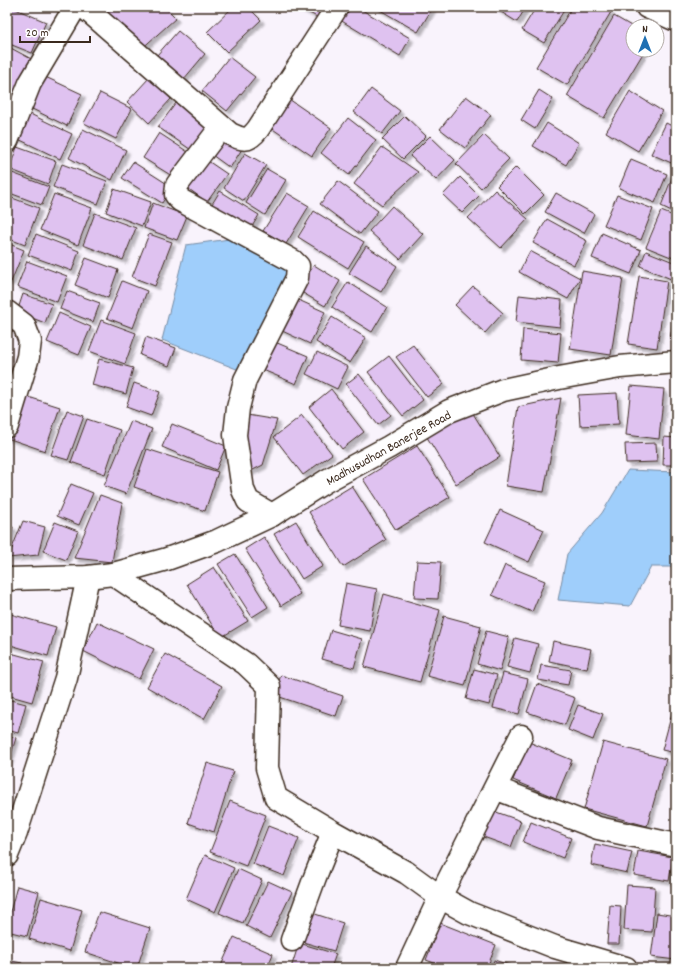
<svg xmlns="http://www.w3.org/2000/svg" width="683" height="975" viewBox="0 0 683 975" font-family="Dekko,sans-serif">
  <style>
    .water { fill: #9fcefb; stroke: #778ca3 }
    .building { fill: #dfc2f0; stroke: #3b2a1e; filter: url(#shadow) }
    .lines { fill: none; stroke-linecap: round; stroke-linejoin: round }
    .minor-casing { stroke: #3b2a1e; stroke-width: 25 }
    .major-casing { stroke: #3b2a1e; stroke-width: 25 }
    .minor { stroke: #fff; stroke-width: 22 }
    .major { stroke: #fff; stroke-width: 22 }
    .labels { text-anchor: middle; stroke-width: 3.5; stroke-linejoin: round; paint-order: stroke }
    .street-label { font-size: 13px; fill: #3b2a1e; stroke: #fff }
  </style>
  <defs>
    <filter id="shadow"><feDropShadow dx="3.5" dy="3.5" stdDeviation="1" flood-color="#0004"/></filter>
  </defs>
  <rect width="100%" height="100%" fill="#f9f3fc"/>
  <filter id="ink" filterUnits="userSpaceOnUse"><feTurbulence type="fractalNoise" baseFrequency=".025" numOctaves="2"/><feDisplacementMap in="SourceGraphic" scale="8" xChannelSelector="R" yChannelSelector="G"/><feConvolveMatrix kernelMatrix="1 2 1 2 8 2 1 2 1" color-interpolation-filters="sRGB"/></filter>
  <g filter="url(#ink)">
    <path class="water" d="M244 237 297 270 252 375 162 340 186 245Z
      M628 470 676 472V567H651L630 606 558 600 567 554 602 513Z"/>
    <path class="building" d="M7 7H11L46 22 32 53 7 43Z
      M99 7H165L176 18 139 51Z
      M233 7H248L261 20 227 52 207 32Z
      M298 7H322L317 17Z
      M348 7H357L410 38 400 56 340 20Z
      M375 7H433L418 32Z
      M493 7H526L517 22Z
      M536 7H566L544 43 522 30Z
      M572 7H602L611 12 567 85 536 67Z
      M614 16 633 27V50H645L604 118 567 96Z
      M178 31 205 54 178 86 150 63Z
      M7 46 37 62 14 106 7 103Z
      M229 57 255 77 227 111 202 91Z
      M39 74 82 94 67 126 24 105Z
      M149 78 171 99 149 123 127 102Z
      M371 89 400 111 382 134 354 112Z
      M539 90 553 99 535 129 521 120Z
      M630 91 662 111 638 151 606 132Z
      M100 93 132 109 116 139 84 123Z
      M283 95 331 128 312 156 264 123Z
      M466 96 491 115 465 148 440 129Z
      M176 103 214 129 197 154 158 127Z
      M26 112 72 134 60 159 14 137Z
      M405 116 426 136 403 159 382 139Z
      M348 118 376 140 349 175 321 153Z
      M547 123 579 143 566 165 533 146Z
      M666 123 676 128V165L651 154Z
      M83 129 126 150 112 180 69 158Z
      M159 133 188 152 172 176 143 158Z
      M484 135 509 159 481 188 456 164Z
      M430 136 455 160 436 180 410 156Z
      M224 138 242 149 230 168 212 155Z
      M17 147 56 161 48 184 9 169Z
      M382 147 418 172 382 205 354 184Z
      M245 153 266 165 244 201 224 188Z
      M205 159 227 174 207 202 186 187Z
      M631 159 667 174 655 203 619 188Z
      M133 162 172 187 162 203 122 178Z
      M62 164 107 181 98 204 53 187Z
      M516 167 544 195 525 214 497 186Z
      M267 169 286 180 265 215 246 203Z
      M7 171 49 187 42 205 7 192Z
      M673 175 676 176V213L661 206Z
      M460 177 479 196 462 213 443 195Z
      M338 181 378 211 360 234 320 204Z
      M114 189 151 202 142 226 106 212Z
      M495 190 528 219 501 248 468 218Z
      M220 191 259 215 248 233 209 209Z
      M287 193 309 206 286 244 263 231Z
      M556 193 594 214 584 233 545 212Z
      M54 194 92 208 78 245 40 230Z
      M617 195 653 209 641 240 604 225Z
      M7 196 39 208 25 245 7 238Z
      M153 203 187 216 177 240 144 228Z
      M392 206 423 234 400 259 369 231Z
      M314 211 364 242 348 268 298 237Z
      M661 211 676 217V259L646 247Z
      M95 213 136 228 123 260 83 245Z
      M547 219 587 241 574 265 533 243Z
      M602 233 641 250 631 274 592 258Z
      M36 234 79 251 72 271 28 255Z
      M149 234 172 242 155 286 132 277Z
      M7 243 24 250 11 282 7 281Z
      M366 246 397 266 381 292 349 273Z
      M530 251 580 278 568 299 519 272Z
      M646 251 676 263V267L671 279 640 266Z
      M86 258 118 270 108 298 75 285Z
      M27 261 67 276 57 302 17 287Z
      M314 265 340 281 325 306 298 290Z
      M582 271 623 278 611 355 570 349Z
      M639 276 667 281 657 348 628 344Z
      M122 281 147 291 133 328 107 318Z
      M348 282 387 307 372 332 332 307Z
      M473 286 503 313 485 333 455 305Z
      M67 291 100 303 93 322 60 309Z
      M23 294 52 304 45 323 17 312Z
      M519 295 562 300 560 327 516 322Z
      M292 297 325 312 310 344 278 329Z
      M676 303V340L670 339Z
      M59 313 91 327 79 355 47 342Z
      M332 317 366 338 350 363 316 342Z
      M101 320 136 333 125 364 89 351Z
      M523 329 561 333 558 363 521 360Z
      M146 337 176 348 169 366 140 355Z
      M275 342 308 356 296 384 263 370Z
      M413 345 444 384 427 397 396 357Z
      M317 352 348 367 337 389 306 374Z
      M389 356 423 400 403 416 368 372Z
      M99 359 133 368 126 394 92 385Z
      M359 374 391 415 378 425 346 384Z
      M134 383 160 392 151 416 126 407Z
      M631 386 664 389 659 439 626 435Z
      M331 389 364 432 342 449 309 407Z
      M617 393 619 424 580 426 578 395Z
      M19 394 60 407 45 451 7 438V428Z
      M561 398 544 492 506 486 518 407Z
      M469 407 500 457 456 484 425 434Z
      M67 410 84 416 68 460 51 455Z
      M241 414 277 420 263 465 249 472Z
      M302 415 332 454 303 475 274 437Z
      M87 419 120 430 105 474 71 462Z
      M131 421 152 429 126 494 104 486Z
      M172 424 226 446 216 470 162 447Z
      M664 437 676 438V465H663Z
      M656 443 657 462 626 463 625 444Z
      M417 446 450 497 396 530 363 479Z
      M147 449 218 472 205 511 134 487Z
      M71 484 93 493 79 525 57 516Z
      M352 486 386 540 343 567 309 512Z
      M100 495 122 503 112 562 74 558Z
      M500 510 544 530 529 562 485 542Z
      M23 521 45 527 38 555 8 558Z
      M296 521 323 566 302 579 274 534Z
      M55 522 78 531 66 560 43 551Z
      M7 525 13 527 7 550Z
      M264 537 300 594 281 606 245 549Z
      M235 554 268 607 252 617 218 564Z
      M417 561 441 562 438 599 414 598Z
      M505 565 545 581 532 612 492 595Z
      M214 567 248 621 220 638 187 584Z
      M346 583 377 589 370 631 338 625Z
      M384 594 440 610 420 682 364 667Z
      M7 613 56 627 48 656 7 644Z
      M444 616 481 626 465 686 427 676Z
      M97 622 154 649 139 679 83 651Z
      M331 630 362 639 354 668 322 659Z
      M486 631 509 637 500 671 477 664Z
      M515 638 538 644 530 673 507 667Z
      M553 641 591 649 587 669 549 661Z
      M7 652 44 662 32 702 7 695Z
      M165 654 222 686 204 719 147 687Z
      M541 665 571 670 568 685 538 680Z
      M474 669 497 675 489 705 466 699Z
      M503 673 528 679 519 714 493 708Z
      M281 675 343 696 336 716 274 695Z
      M537 684 575 698 565 725 527 712Z
      M676 698V753L662 750Z
      M7 699 26 704 18 733 7 730Z
      M578 705 603 714 593 740 568 730Z
      M7 735 16 738 7 767Z
      M529 742 572 760 556 798 513 780Z
      M603 742 666 759 647 826 584 809Z
      M207 763 233 771 214 832 188 823Z
      M230 801 266 815 246 866 210 852Z
      M488 809 521 821 511 847 478 835Z
      M531 822 571 838 563 858 523 842Z
      M268 826 299 838 284 876 253 864Z
      M595 844 632 852 627 873 591 865Z
      M638 851 673 857 669 881 634 875Z
      M205 855 234 868 215 912 186 899Z
      M238 869 262 880 243 923 219 913Z
      M268 881 292 892 270 938 246 926Z
      M627 885 655 887 652 932 624 930Z
      M17 886 39 892 27 936 7 931V923Z
      M41 898 82 910 70 951 29 939Z
      M610 905 621 906 619 944H607Z
      M99 912 150 928 137 968H133L85 952Z
      M312 913 343 923 334 951 303 942Z
      M657 913 676 916V960L651 957Z
      M440 923 496 945 487 968H448L426 960Z
      M234 937 273 954 267 968H220Z
      M299 943 336 954 331 968H291Z
      M7 960 22 963 21 968H7Z
      M494 960 519 968H492Z"/>
    <g class="lines">
      <g class="minor-casing">
        <path id="minor" d="M82 7H84L230 134C244 140 248 142 258 129L337 7
          M647 7 676 20
          M221 127 177 185 176 195 180 200 293 261 298 266 297 278 245 380 238 408 235 435 243 490 248 501 272 515
          M7 141 30 83 74 9 77 7
          M7 312 24 325 30 341 28 357 7 426
          M113 574 246 664 269 686 267 768 276 798 333 832 407 873 440 897 469 913 555 947 626 968
          M495 788 598 828 676 845
          M7 855 16 833 66 678 88 577
          M292 940 315 877 333 832
          M407 968 440 897 521 736"/>
      </g>
      <g class="major-casing">
        <path id="major" d="M7 579 88 577 113 574 167 559 217 541 272 515 326 481 389 447 449 411 503 390 559 378 620 367 676 362"/>
      </g>
      <use href="#minor" class="minor"/>
      <use href="#major" class="major"/>
    </g>
  </g>
  <g class="labels">
    <g class="street-label">
      <text transform="translate(388 447) rotate(-29)" y="5">Madhusudhan Banerjee Road</text>
    </g>
  </g>
  <rect width="683" height="975" fill="none" stroke="#fff" stroke-width="24"/>
  <rect x="12" y="12" width="659" height="951" fill="none" stroke="#3b2a1e" stroke-width="1.5" filter="url(#ink)"/>
  <g transform="translate(645 38)"><circle r="19" fill="#ffffff" stroke="#b1aaa5"/>
  <path d="M0-3L7 15L0 10L-7 15Z" fill="#1f6fb2"/>
  <text y="-6" font-size="11" font-weight="bold" text-anchor="middle" fill="#3b2a1e">N</text>
  </g>
  <path d="M20 36v6h70v-6" fill="none" stroke="#3b2a1e" stroke-width="2"/>
  <text x="26" y="36" font-size="12" fill="#3b2a1e" stroke="#ffffff" stroke-width="3" paint-order="stroke">20 m</text>
</svg>
